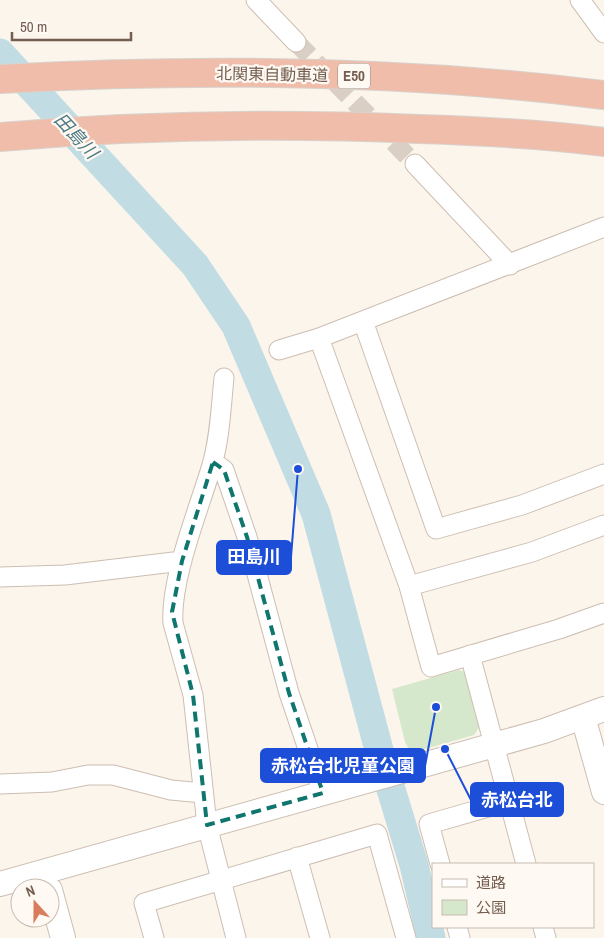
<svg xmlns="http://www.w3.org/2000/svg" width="604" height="938" viewBox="0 0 604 938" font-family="'Archivo Narrow','Noto Sans JP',sans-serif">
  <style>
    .green { fill: #d6e8cb }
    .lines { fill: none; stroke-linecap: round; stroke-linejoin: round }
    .river { stroke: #c1dde3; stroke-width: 29 }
    .minor-tunnel { stroke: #d9cfc5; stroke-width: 19; stroke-dasharray: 19 9; stroke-linecap: butt }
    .minor-casing { stroke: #cdbeb2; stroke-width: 21 }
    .tertiary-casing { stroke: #cdbeb2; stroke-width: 26 }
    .motorway-casing { stroke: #d8d2ce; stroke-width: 30 }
    .minor { stroke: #fff; stroke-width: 19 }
    .tertiary { stroke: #fff; stroke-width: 24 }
    .motorway { stroke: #efbda9; stroke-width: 28 }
    .marked { fill: none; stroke: #0f766e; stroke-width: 4; stroke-dasharray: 10 6; stroke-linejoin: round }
    .labels { text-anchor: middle; stroke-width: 4.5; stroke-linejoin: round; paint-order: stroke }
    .shield { fill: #fef9f2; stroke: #9d8c81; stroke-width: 1 }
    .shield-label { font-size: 15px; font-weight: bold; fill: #745e50 }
    .street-label { font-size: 16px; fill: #745e50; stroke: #fef9f2 }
    .water-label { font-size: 18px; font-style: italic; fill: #4c7a85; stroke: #fef9f2 }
    .leader { fill: none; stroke: #1d4ed8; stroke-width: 2 }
    .callout-dot { fill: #1d4ed8; stroke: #fef9f2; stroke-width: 2 }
    .callout { fill: #1d4ed8; stroke: #1d4ed8; stroke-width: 2 }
    .callout-label { font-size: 18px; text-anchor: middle; font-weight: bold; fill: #fff }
  </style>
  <rect width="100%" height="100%" fill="#fbf5ec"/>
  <path class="green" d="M459 670 467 673 481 725 474 735 411 753 405 742 392 689Z"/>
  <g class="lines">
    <path class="river" d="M0 53 195 265 236 326 316 514 379 750 414 865 431 938"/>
    <path class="minor-tunnel" d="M296 42 415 164"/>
    <g class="minor-casing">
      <path id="minor" d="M256 0 296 42
        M580 0 604 33
        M415 164 510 265
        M363 321 436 529 522 505 604 474
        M319 338 409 586 431 667 559 629 604 613
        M279 350 319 338 604 227
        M224 378C221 407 220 437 212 465 199 509 170 579 173 623L193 695 207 825 236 938
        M213 462 224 470 247 537 289 693 323 793
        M0 577 65 575 182 561
        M409 586 532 552 604 525
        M470 655 526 864
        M0 784 52 782 88 775H113L171 790 203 793
        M297 857 320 938
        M440 864 429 824 509 801
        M457 927 460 938
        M543 927 546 938
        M154 938 144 903 377 834 406 938"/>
    </g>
    <g class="tertiary-casing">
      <path id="tertiary" d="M583 717 604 792
        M0 884 544 731 604 709
        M50 890 63 938"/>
    </g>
    <g class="motorway-casing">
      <path id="motorway" d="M0 79C201 68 404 70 604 95
        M0 137C139 125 280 123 419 129 481 131 543 134 604 142"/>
    </g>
    <use href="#minor" class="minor"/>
    <use href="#tertiary" class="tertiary"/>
    <use href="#motorway" class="motorway"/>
  </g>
  <path class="marked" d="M213 462 224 470 247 537 289 693 323 793 207 825 193 695 172 612 182 561Z"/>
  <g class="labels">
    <rect class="shield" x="338" y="63.5" width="32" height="25" rx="4"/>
    <g class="shield-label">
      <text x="354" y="81">E50</text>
    </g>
    <g class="street-label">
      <text transform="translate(272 74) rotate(1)" y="6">北関東自動車道</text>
    </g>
    <g class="water-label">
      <text transform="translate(76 136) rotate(47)" y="6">田島川</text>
    </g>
  </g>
  <path class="leader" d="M298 469L291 557M436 707L425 766M445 749L471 800"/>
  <g class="callout-dot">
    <circle cx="298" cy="469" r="5"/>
    <circle cx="436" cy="707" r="5"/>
    <circle cx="445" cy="749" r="5"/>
  </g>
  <g class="callout">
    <rect x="217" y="541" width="74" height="33" rx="5"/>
    <rect x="261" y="749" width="164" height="33" rx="5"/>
    <rect x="471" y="783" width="92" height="33" rx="5"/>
  </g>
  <g class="callout-label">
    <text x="254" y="563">田島川</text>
    <text x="343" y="772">赤松台北児童公園</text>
    <text x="517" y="806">赤松台北</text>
  </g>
  <rect x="432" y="863" width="162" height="65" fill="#fef9f2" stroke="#c7bbb1"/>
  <rect x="442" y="879" width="25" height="8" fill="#ffffff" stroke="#c7bbb1"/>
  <text x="476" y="888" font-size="15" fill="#745e50">道路</text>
  <rect x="442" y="900" width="25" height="15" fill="#d6e8cb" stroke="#c7bbb1"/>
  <text x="476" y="913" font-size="15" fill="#745e50">公園</text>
  <g transform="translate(35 903) rotate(339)"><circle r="24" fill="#fef9f2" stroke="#c7bbb1"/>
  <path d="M0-4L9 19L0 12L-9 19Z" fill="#d87c5d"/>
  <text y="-8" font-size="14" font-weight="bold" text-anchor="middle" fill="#745e50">N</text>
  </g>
  <path d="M12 32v8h119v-8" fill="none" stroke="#745e50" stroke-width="2.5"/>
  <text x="20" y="32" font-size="15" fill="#745e50" stroke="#fef9f2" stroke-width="4" paint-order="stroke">50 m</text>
</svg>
